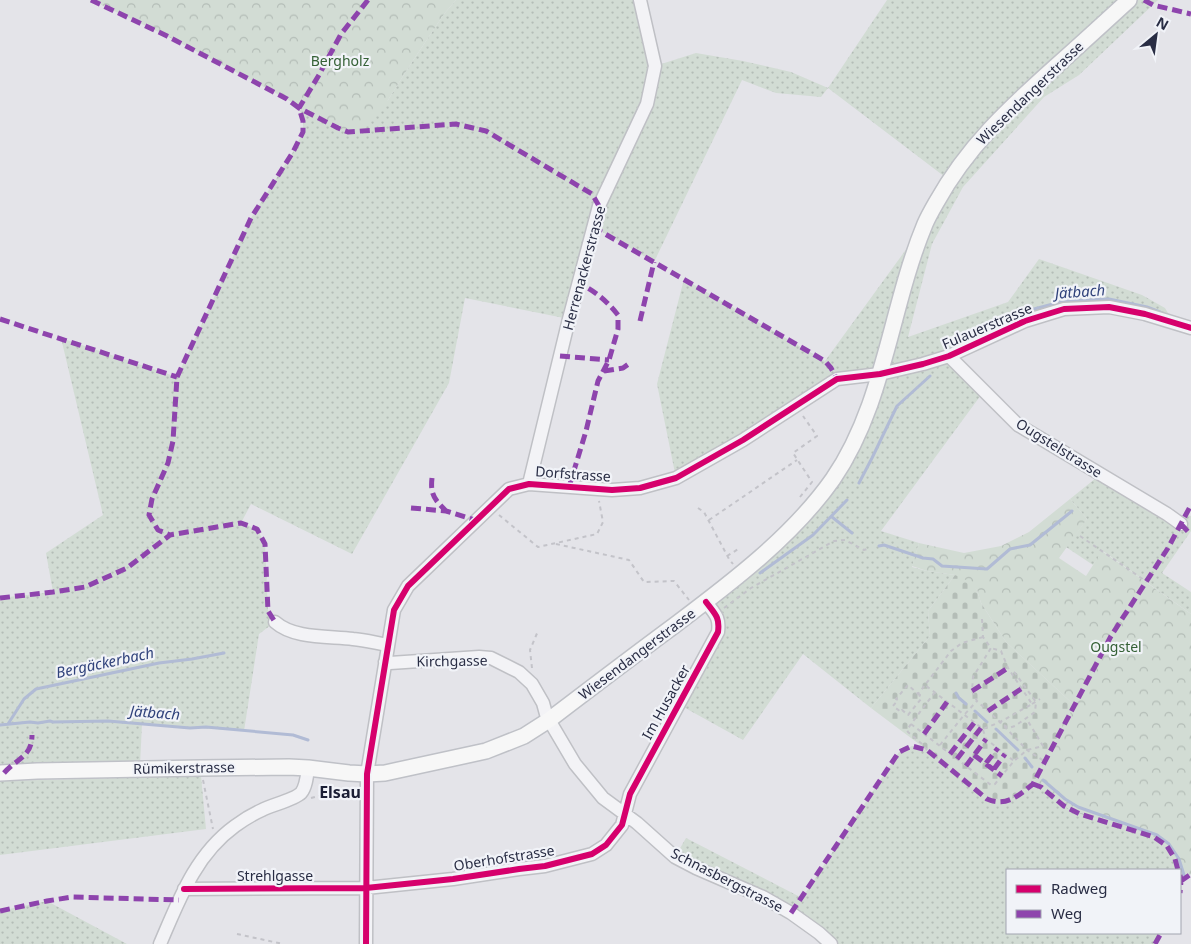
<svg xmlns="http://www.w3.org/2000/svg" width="1191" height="944" viewBox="0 0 1191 944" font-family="'Noto Sans',sans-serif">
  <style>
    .grass { fill: url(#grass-dots) }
    .forest { fill: url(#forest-crowns) }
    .cemetery { fill: url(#cemetery-stones) }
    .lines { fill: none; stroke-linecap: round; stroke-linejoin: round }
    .stream { stroke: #b1bbd5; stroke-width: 3 }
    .minor-casing { stroke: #bfc0c5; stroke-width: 15 }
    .major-casing { stroke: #bfc1c7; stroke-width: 18 }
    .path { stroke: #c3c3c9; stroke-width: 2; stroke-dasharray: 4 4; stroke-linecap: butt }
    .minor { stroke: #f3f3f6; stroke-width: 12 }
    .major { stroke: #f7f7f7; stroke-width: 15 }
    .quiet { stroke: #8e44ad; stroke-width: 5; stroke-dasharray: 10 5; stroke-linecap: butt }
    .cycleway-casing { stroke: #f1f3f8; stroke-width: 9 }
    .cycleway { stroke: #d6006c; stroke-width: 6 }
    .labels { text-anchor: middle; stroke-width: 4.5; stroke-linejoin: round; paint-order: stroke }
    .park-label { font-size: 14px; fill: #356136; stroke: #f1f3f8 }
    .street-label { font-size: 14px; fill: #292d44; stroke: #f1f3f8 }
    .water-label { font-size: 15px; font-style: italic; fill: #30427b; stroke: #f1f3f8 }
    .quarter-label { font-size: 16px; font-weight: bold; fill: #1b1e35; stroke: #f1f3f8 }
  </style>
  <defs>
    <pattern id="grass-dots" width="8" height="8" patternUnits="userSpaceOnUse" patternTransform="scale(1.25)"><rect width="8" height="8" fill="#d2dcd4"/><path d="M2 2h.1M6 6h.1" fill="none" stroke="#b4bdb7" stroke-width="1.8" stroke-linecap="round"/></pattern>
    <pattern id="forest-crowns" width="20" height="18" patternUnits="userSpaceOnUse" patternTransform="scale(1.25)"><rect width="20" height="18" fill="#d2dcd4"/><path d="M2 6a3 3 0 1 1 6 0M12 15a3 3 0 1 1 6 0" fill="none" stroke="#b4bdb7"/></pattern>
    <pattern id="cemetery-stones" width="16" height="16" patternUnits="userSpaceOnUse" patternTransform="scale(1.25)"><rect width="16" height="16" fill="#d2dcd4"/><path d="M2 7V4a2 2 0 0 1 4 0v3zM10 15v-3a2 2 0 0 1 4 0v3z" fill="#b4bdb7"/></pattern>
  </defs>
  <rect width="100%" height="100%" fill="#e4e4e9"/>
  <path class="grass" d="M456 0H640L655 66 696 53 743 61 791 72 828 88 887 0H1158L1079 75 1044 97 963 187 932 244 908 337 1008 302 1039 259 1142 295 1165 308 1174 323 1145 314 1064 309 949 356 984 391 881 531 919 543 912 567 927 571 955 575 928 611 930 636 871 708 803 654 743 740 678 704 718 632 706 602 832 480 880 375 836 379 676 478 657 384 684 279 825 361 926 222 949 180 828 88 821 97 776 93 742 80 654 262 594 227 569 319 465 298 449 383 352 554 251 504 241 523 257 529 265 544 268 611 275 622 259 634 244 731 142 724 140 765 27 766 11 764 0 766V598L53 592 46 553 103 515 61 338 177 377 251 218 293 152 303 132V121L299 108 338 128 388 100 412 62 444 14Z
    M1101 474 1181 524 1186 515 1191 516V531L1162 573 1191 592V614L1103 551 1093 565 1066 547 1087 519 1070 499Z
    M912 746 927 750 987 799 995 803 1020 794 1033 784 1041 787 1064 806 1080 814 1154 837 1167 846 1175 859 1178 870H1007V933H1161L1155 944H831L819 933 675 857 686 838 802 898 899 752Z
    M200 776H201L206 829 0 855V781Z
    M47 901 127 944H0V911Z"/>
  <path class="forest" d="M91 0H456L444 14 412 62 388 100 359 132C355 132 351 132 347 131 331 128 300 109 287 99L167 36Z
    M1070 499 1087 519 1059 558 1086 576 1102 551 1191 614V874L1181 881 1180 870H1178L1175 859 1167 846 1154 837 1080 814 1064 806 1041 787 1033 784 1074 705 1006 642 981 603 977 590 955 575 927 571 912 566 919 543 964 553 1001 546 1029 532Z"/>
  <path class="cemetery" d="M955 575 966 580 977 590 981 603 1006 642 1074 705 1033 784 1020 794 1008 801 995 803 987 799 927 750 871 708 930 636 928 611Z"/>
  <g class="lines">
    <path class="stream" d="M944 343 1023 312 1064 301 1109 299 1147 307 1160 312
      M859 483 872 458 897 406 930 376
      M832 517 852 533
      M879 546 884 545 923 558 933 559 942 566 987 569 1010 549 1030 545 1072 511
      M760 573 813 535 847 500
      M956 693 959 698 966 704
      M975 711 987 722
      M8 724 24 699 36 689 159 663 192 659 224 653
      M0 725 30 722 38 723 50 721 53 722 108 721 190 728 206 727 293 735 308 740
      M996 729 1018 750
      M1025 758 1032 767
      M1043 780 1065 799 1078 807 1157 835 1169 844 1179 859 1184 875"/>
    <g class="minor-casing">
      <path id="minor" d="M949 356 1018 425 1167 514 1181 524
        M529 484 569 319 599 206 647 104 655 66 640 0
        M275 622C294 639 329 636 353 639 365 640 376 643 388 645
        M385 662 390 663 479 657 491 658 519 672 532 684 543 703 546 714 552 725 575 764 603 798 637 823 675 857 696 868 763 897 791 913 819 933 831 944
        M184 889 366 888 453 879 519 869 545 866 592 854 606 845 622 825 630 794 718 632C720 617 715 614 706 602
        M160 944C179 900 195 855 235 826 243 820 253 814 262 810 271 805 294 800 301 793 306 787 307 776 308 768
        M366 944 367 774 394 610 408 586 509 489 529 484 612 490 640 488 676 478 743 440 837 379 880 374 923 364 949 356 1025 321 1064 309 1109 307 1145 314 1191 328"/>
    </g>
    <g class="major-casing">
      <path id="major" d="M0 773 37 771 200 768 289 767 308 768 349 773 367 774 385 773 486 751 524 736 549 720C591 688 633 656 675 625 731 583 793 536 833 479 885 403 890 308 925 224 928 217 932 210 936 203 967 147 1008 109 1055 67 1080 45 1105 22 1129 0"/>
    </g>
    <path class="path" d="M800 497 812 482 793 453 817 436 803 416
      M698 508 704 512 729 559 733 564
      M499 515 538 547 597 534 603 522 599 501
      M709 520 797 460
      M1080 536 1147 582
      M556 544 629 560 644 582 674 581 689 600
      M727 556 740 548
      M724 608 751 588 834 541 845 540 864 550 870 548
      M982 619 983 637 991 648 973 677 972 691 977 701 1000 722 1027 750 1044 761
      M983 637 962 643 951 651 925 685 983 729 1000 722 1032 704 1008 668 1001 651 991 648
      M532 668 530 650 538 631
      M935 692 911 724 991 785 995 784 1014 761 1027 750 1043 746 1026 718
      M918 694 920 695 919 697 921 699 908 715 902 710 901 712 893 706 898 700 896 699 908 685 918 694 925 685
      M1032 704 1040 699
      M911 724 907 730 908 732 922 744 927 750
      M1004 725 1009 728 1015 726 1035 712 1036 702 1015 673 1011 670
      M983 730 986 739 1014 761
      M940 745 964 715 977 701
      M203 780 213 829
      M311 798 347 789 355 791
      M237 934 283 944"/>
    <use href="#minor" class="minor"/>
    <use href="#major" class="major"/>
    <path class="quiet" d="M91 0 167 36 287 99 299 108 303 121V132L293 152 251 218 177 377 173 441 168 463 152 499 149 515 158 530 170 535
      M368 0 341 34 319 75 299 108 338 128 348 132 456 124 486 131 592 194 599 206
      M1144 0 1153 5 1191 14
      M593 227 825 361 831 368 837 379
      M0 319 177 377
      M640 321 654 262
      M560 356 609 360
      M604 371 623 368 630 363
      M432 478C430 495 435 500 446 511
      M569 487 586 431 598 381 609 360 618 329V315C607 301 595 291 579 283
      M411 508 446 511 475 520
      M1181 524 1191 535
      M0 598 53 592 85 587 127 568 170 535 241 523 257 529 265 544 268 611 275 622
      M972 691 1008 668
      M988 711 1021 689
      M924 734 947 702
      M950 754 974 723
      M974 755 1002 776
      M957 759 981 728
      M986 763 998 748
      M966 766 986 739
      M994 769 1005 754
      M4 773C17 758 32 757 32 735
      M1033 784 1041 787 1064 806 1080 814 1154 837 1167 846 1175 859 1178 870
      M1180 875 1181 881 1180 893
      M1181 881 1191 874
      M0 911 47 901 72 897 179 900
      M791 913 899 752 912 746 927 750 987 799C1006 807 1018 796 1033 784L1111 636 1168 548 1191 505
      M1155 944 1161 933"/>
    <g class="cycleway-casing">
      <path id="cycleway" d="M184 889 366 888 453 879 519 869 545 866 592 854 606 845 622 825 630 794 718 632C720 617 715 614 706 602
        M366 944 367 774 394 610 408 586 509 489 529 484 612 490 640 488 676 478 743 440 837 379 880 374 923 364 949 356 1025 321 1064 309 1109 307 1145 314 1191 328"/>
    </g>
    <use href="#cycleway" class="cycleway"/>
  </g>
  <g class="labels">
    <g class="park-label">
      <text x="340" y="66">Bergholz</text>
      <text x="1116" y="652">Ougstel</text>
    </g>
    <g class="street-label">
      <text transform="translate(1030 93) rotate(-44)" y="5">Wiesendangerstrasse</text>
      <text transform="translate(584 268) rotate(-75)" y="5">Herrenackerstrasse</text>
      <text transform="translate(987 326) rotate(-23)" y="5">Fulauerstrasse</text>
      <text transform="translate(1059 448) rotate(32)" y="5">Ougstelstrasse</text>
      <text transform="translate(573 474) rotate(4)" y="5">Dorfstrasse</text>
      <text transform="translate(637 654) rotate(-37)" y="5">Wiesendangerstrasse</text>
      <text transform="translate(452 661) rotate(-1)" y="5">Kirchgasse</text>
      <text transform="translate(666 702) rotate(-61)" y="5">Im Husacker</text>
      <text transform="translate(184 768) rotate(-1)" y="5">Rümikerstrasse</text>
      <text transform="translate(504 858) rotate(-9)" y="5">Oberhofstrasse</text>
      <text x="275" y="881">Strehlgasse</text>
      <text transform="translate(727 880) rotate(27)" y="5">Schnasbergstrasse</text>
    </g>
    <g class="water-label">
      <text transform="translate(1080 292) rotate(-4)" y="5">Jätbach</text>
      <text transform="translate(105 663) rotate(-12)" y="5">Bergäckerbach</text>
      <text transform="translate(155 713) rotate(4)" y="5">Jätbach</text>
    </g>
    <g class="quarter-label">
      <text x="340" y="798">Elsau</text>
    </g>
  </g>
  <rect x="1006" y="869" width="175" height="65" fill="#f1f3f8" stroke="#a1a4b0"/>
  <rect x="1016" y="885" width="25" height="8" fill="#d6006c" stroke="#a1a4b0"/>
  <text x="1051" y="894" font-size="15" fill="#292d44">Radweg</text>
  <rect x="1016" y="910" width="25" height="8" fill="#8e44ad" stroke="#a1a4b0"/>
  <text x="1051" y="919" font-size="15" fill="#292d44">Weg</text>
  <g transform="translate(1156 35) rotate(29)" stroke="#f1f3f8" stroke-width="4" paint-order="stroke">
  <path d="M0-4L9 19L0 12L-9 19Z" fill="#292d44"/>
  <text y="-8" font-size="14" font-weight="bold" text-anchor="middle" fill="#292d44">N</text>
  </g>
</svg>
